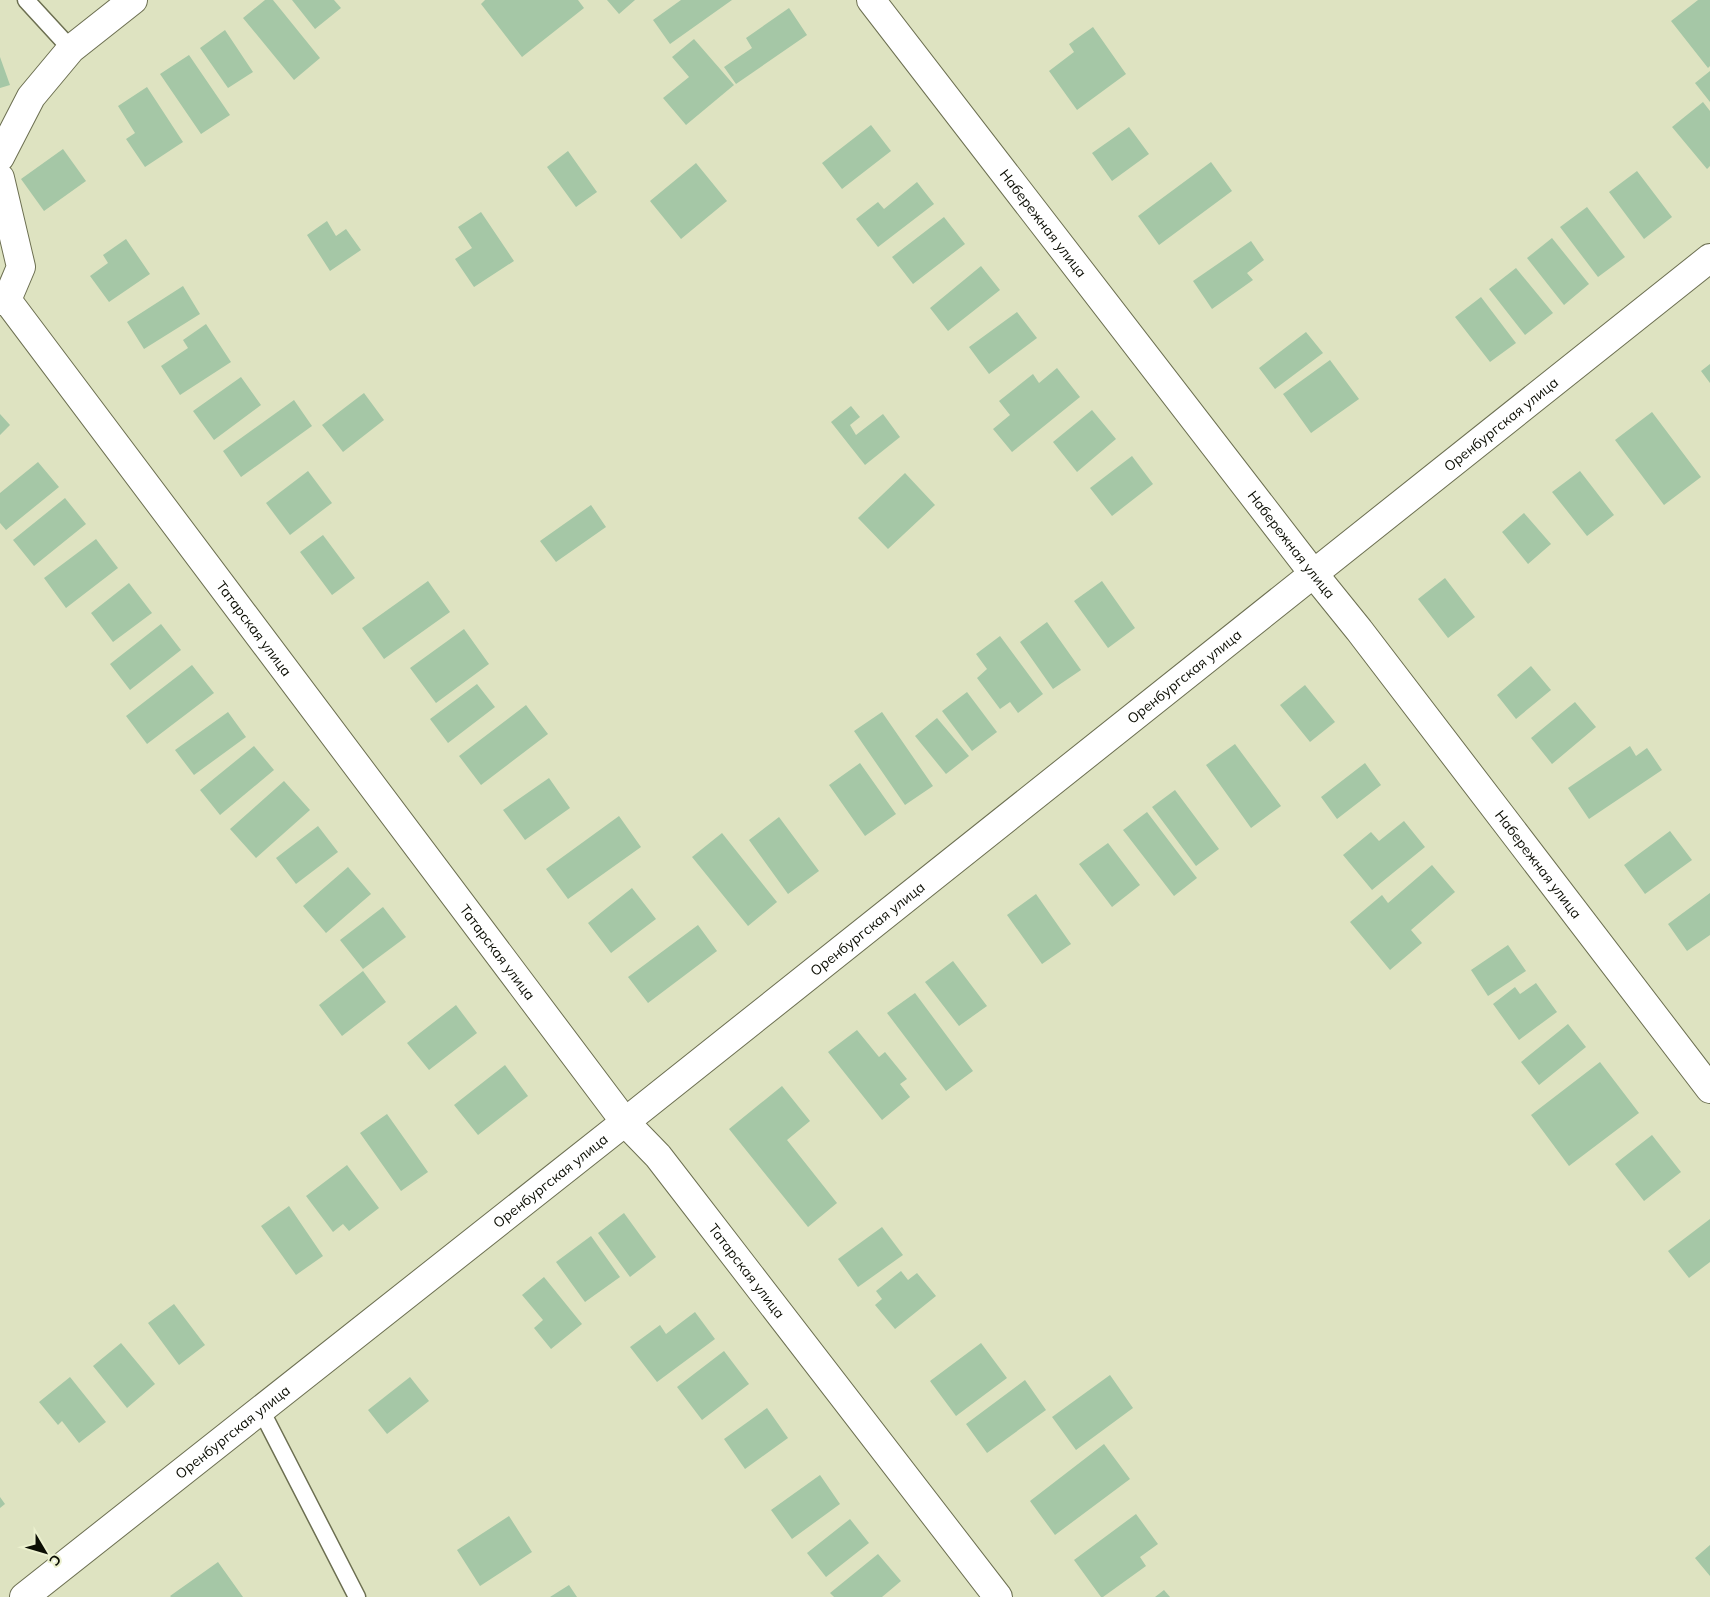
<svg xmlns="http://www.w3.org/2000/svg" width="1710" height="1597" viewBox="0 0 1710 1597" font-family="Mulish,sans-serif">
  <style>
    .building { fill: #a5c7a6 }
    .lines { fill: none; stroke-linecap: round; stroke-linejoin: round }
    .lane-casing { stroke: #6c6f51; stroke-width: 19 }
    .street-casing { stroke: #6c6f51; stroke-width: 30 }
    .lane { stroke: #fff; stroke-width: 16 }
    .street { stroke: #fff; stroke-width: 28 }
    .labels { text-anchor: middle; stroke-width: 5; stroke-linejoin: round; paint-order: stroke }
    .street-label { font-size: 14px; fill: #0b0d03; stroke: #ebf0ce }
  </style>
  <rect width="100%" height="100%" fill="#dee3c1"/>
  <path class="building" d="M265 0H273L320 58 294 80 243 18Z
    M292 0H334L341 8 315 29Z
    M485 0H578L584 8 522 57 481 4Z
    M607 0H635L619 14Z
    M681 0H732L670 44 653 20Z
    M1698 0H1710V66L1708 68 1671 21Z
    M789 8 807 35 736 84 724 67 752 48 746 38Z
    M1093 27 1126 74 1077 110 1049 71 1074 52 1069 44Z
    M225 30 253 72 228 88 200 48Z
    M694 39 734 85 686 125 663 98 689 77 672 57Z
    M189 55 230 115 201 134 160 74Z
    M0 57 10 85 0 88Z
    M1710 71V102L1695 83Z
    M147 87 183 142 145 167 126 139 135 133 118 106Z
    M1703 102 1710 111V166L1707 169 1672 127Z
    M871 125 891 151 842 189 822 163Z
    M1129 127 1149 154 1112 181 1092 153Z
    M63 149 86 181 44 211 21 179Z
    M568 151 597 192 576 207 547 167Z
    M1211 162 1232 191 1159 245 1138 216Z
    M696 163 727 201 681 239 650 201Z
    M1637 171 1672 217 1644 239 1609 192Z
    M917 182 934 204 878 247 856 219 878 202 884 209Z
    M1587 207 1625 257 1598 277 1560 227Z
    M481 212 514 261 474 287 455 259 472 248 458 227Z
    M944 217 965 244 913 284 892 257Z
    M327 221 336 236 346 229 361 250 330 271 307 235Z
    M1552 238 1589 284 1564 305 1527 258Z
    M126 239 150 274 109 302 90 276 108 263 103 255Z
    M1251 241 1264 260 1247 273 1253 280 1212 309 1193 281Z
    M981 266 1000 290 948 331 930 308Z
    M1516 268 1553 313 1525 335 1489 289Z
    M183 286 200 314 144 349 127 322Z
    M1481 297 1516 343 1490 362 1455 317Z
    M1017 312 1037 338 989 374 969 347Z
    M206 324 231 362 180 395 161 366 188 348 183 340Z
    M1306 332 1323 353 1275 389 1259 368Z
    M1330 360 1359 399 1311 433 1283 394Z
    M1710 364V383L1701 371Z
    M1057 368 1080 397 1012 452 993 429 1010 415 999 401 1033 374 1039 383Z
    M241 377 261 405 214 440 193 411Z
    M364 393 384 420 343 452 322 425Z
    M294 400 312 426 241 477 223 451Z
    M851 406 860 417 850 425 856 435 883 414 900 437 865 465 831 422Z
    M1092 410 1116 439 1077 472 1053 442Z
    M1652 412 1701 477 1664 505 1615 440Z
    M0 414 10 425 0 435Z
    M1132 456 1153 484 1112 516 1090 488Z
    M38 462 59 487 6 530 0 523V493Z
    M308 471 332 503 290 535 266 503Z
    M1580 471 1614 515 1587 536 1552 492Z
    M905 473 935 505 888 549 858 518Z
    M65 498 86 524 34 566 13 540Z
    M591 505 606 527 556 562 540 541Z
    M1524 513 1551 544 1528 564 1502 532Z
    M323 535 355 578 332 595 300 552Z
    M96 539 118 568 66 608 44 578Z
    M1445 578 1475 617 1448 638 1418 599Z
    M428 581 450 612 384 659 362 628Z
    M1102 581 1135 628 1108 648 1074 601Z
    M129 583 152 613 113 642 91 613Z
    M1047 622 1081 670 1053 689 1020 642Z
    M161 624 181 650 130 690 110 664Z
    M464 629 489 664 436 703 410 668Z
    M1000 636 1043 694 1018 713 1010 702 1000 709 977 678 987 669 976 654Z
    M192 665 214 693 147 744 126 716Z
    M1531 666 1551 690 1516 719 1497 695Z
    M477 684 495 707 448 743 430 719Z
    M1305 685 1335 722 1310 742 1280 705Z
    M967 692 997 732 972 751 942 711Z
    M1575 702 1596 727 1552 764 1531 738Z
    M526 705 548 734 481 785 459 756Z
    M228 712 246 737 194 775 175 750Z
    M882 712 933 786 905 805 854 731Z
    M937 718 969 756 946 774 915 736Z
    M1235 744 1281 806 1251 828 1206 765Z
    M254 746 274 770 220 815 200 790Z
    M1630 746 1636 756 1647 748 1662 770 1589 819 1568 788Z
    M860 763 896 814 865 836 829 785Z
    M1365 763 1381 785 1337 819 1321 797Z
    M549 778 570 808 525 840 503 810Z
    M284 781 310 810 256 858 230 829Z
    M1175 790 1219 849 1196 866 1152 807Z
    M1147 812 1197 878 1174 896 1123 830Z
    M619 816 641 847 568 899 546 869Z
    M779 817 819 871 788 894 749 840Z
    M1404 821 1425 847 1372 890 1343 855 1371 832 1379 841Z
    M318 826 338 852 296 884 276 858Z
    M1670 831 1692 860 1645 894 1624 865Z
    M722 833 777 902 748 926 692 857Z
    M1108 843 1140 885 1112 907 1079 864Z
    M1432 865 1455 892 1411 930 1422 943 1390 970 1350 922 1382 895 1388 903Z
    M348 867 371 894 326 933 303 906Z
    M632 888 656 919 611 953 588 923Z
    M1710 893V935L1687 951 1668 924Z
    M1036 894 1071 944 1042 964 1007 915Z
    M383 907 406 937 363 969 340 940Z
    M698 925 717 951 648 1003 628 977Z
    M1508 945 1526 971 1488 996 1471 970Z
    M953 961 987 1006 959 1026 925 982Z
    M363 971 386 1002 342 1036 319 1005Z
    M1536 983 1557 1012 1519 1040 1493 1004 1515 987 1520 994Z
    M915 993 973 1071 946 1091 887 1013Z
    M456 1005 477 1033 429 1070 407 1043Z
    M1568 1024 1586 1047 1539 1085 1521 1062Z
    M857 1030 879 1057 885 1052 907 1079 900 1084 910 1097 882 1120 828 1052Z
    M1600 1062 1639 1113 1569 1166 1531 1115Z
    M505 1065 528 1096 478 1135 454 1105Z
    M782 1086 810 1121 787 1140 837 1203 808 1227 729 1129Z
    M387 1114 428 1172 401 1191 360 1133Z
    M1652 1135 1681 1172 1644 1201 1615 1164Z
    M347 1165 379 1208 349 1231 343 1224 333 1232 306 1196Z
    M289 1206 323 1256 296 1275 261 1226Z
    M624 1213 656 1257 630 1277 598 1233Z
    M1710 1219V1262L1689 1278 1668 1251Z
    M882 1227 903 1255 858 1287 838 1259Z
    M591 1236 620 1277 585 1302 556 1262Z
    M901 1271 908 1280 917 1273 936 1296 895 1329 875 1305 882 1299 876 1291Z
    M544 1277 582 1324 551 1349 534 1328 543 1320 522 1295Z
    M174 1304 205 1345 179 1365 148 1323Z
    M695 1312 715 1339 657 1382 630 1347 660 1325 666 1334Z
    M121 1343 155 1384 127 1408 93 1366Z
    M981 1343 1007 1378 956 1416 930 1381Z
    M724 1351 749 1384 702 1420 677 1387Z
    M1110 1375 1133 1408 1076 1450 1052 1417Z
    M70 1377 106 1422 79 1443 62 1421 58 1425 39 1402Z
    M410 1377 429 1401 387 1434 368 1410Z
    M1025 1380 1046 1410 987 1453 966 1424Z
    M767 1408 788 1438 745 1469 724 1439Z
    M1104 1444 1130 1479 1055 1535 1030 1501Z
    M820 1475 840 1504 792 1539 771 1510Z
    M0 1497 5 1504 0 1508Z
    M1136 1514 1158 1544 1140 1557 1146 1566 1103 1597H1101L1074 1560Z
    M509 1516 532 1552 480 1586 457 1550Z
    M850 1519 869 1543 826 1577 807 1553Z
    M1710 1545V1576L1695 1558Z
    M878 1554 901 1581 882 1597H834L830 1593Z
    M218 1562 243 1597H171L170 1596Z
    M569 1585 577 1597H550Z
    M1164 1590 1170 1597H1155Z"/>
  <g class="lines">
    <g class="lane-casing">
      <path id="lane" d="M26 0 71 49
        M261 1410 357 1597"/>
    </g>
    <g class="street-casing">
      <g id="street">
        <path id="s1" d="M871 0 1313 573 1359 630 1710 1089"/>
        <path d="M0 157 31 97 71 49 133 0"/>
        <path d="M0 178 21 267 7 300 0 301"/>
        <path id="s2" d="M7 300 625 1122 658 1156 998 1597"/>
        <path id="s3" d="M24 1597 625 1122 1710 258"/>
      </g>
    </g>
    <use href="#lane" class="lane"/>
    <use href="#street" class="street"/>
  </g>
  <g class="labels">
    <g class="street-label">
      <text dy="5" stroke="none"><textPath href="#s1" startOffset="282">Набережная улица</textPath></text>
      <text dy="5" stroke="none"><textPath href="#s3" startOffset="1886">Оренбургская улица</textPath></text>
      <text dy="5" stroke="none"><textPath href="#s1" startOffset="688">Набережная улица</textPath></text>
      <text dy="5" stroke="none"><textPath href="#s2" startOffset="411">Татарская улица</textPath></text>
      <text dy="5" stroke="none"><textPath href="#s3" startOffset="1481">Оренбургская улица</textPath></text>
      <text dy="5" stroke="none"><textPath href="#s1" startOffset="1092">Набережная улица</textPath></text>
      <text dy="5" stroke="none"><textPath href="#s3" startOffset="1076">Оренбургская улица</textPath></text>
      <text dy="5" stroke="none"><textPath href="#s2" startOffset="816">Татарская улица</textPath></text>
      <text dy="5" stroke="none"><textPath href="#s3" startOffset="671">Оренбургская улица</textPath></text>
      <text dy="5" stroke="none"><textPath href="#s2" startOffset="1221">Татарская улица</textPath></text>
      <text dy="5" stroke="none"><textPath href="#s3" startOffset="266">Оренбургская улица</textPath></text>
    </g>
  </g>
  <g transform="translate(45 1552) rotate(128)" stroke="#ebf0ce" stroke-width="4" paint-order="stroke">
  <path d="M0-4L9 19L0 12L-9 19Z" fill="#0b0d03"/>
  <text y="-8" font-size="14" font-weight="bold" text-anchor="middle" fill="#0b0d03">С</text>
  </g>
</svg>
